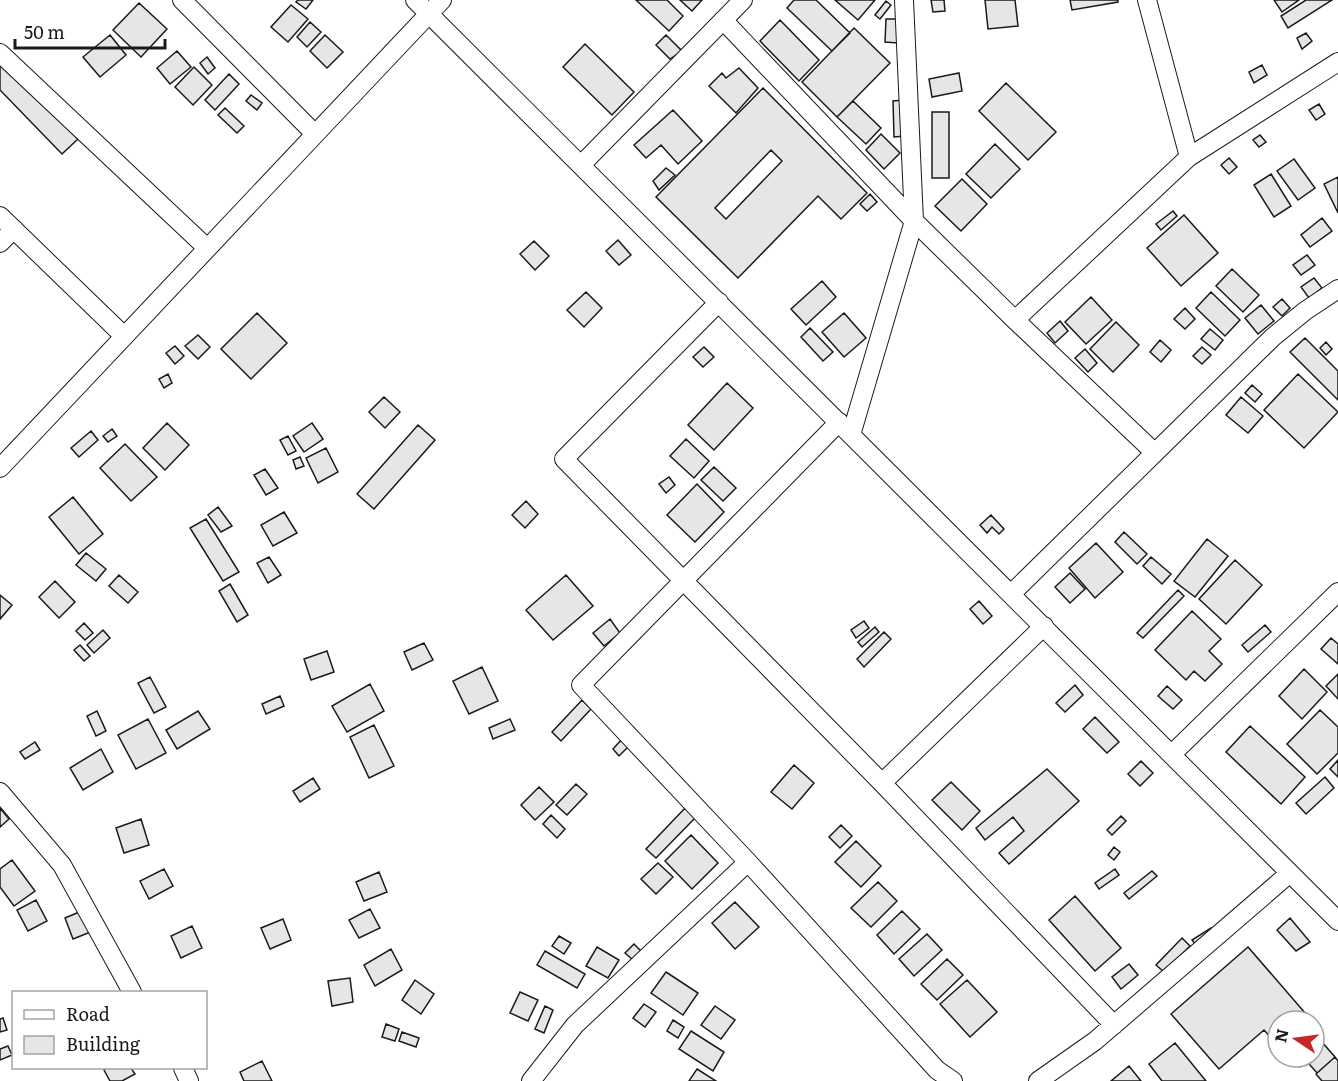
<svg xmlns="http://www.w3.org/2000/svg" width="1338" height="1081" viewBox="0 0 1338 1081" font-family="Literata,serif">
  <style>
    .building { fill: #e6e6e6; stroke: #1a1a1a; stroke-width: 1.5; fill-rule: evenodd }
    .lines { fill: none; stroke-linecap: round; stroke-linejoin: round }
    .street-casing { stroke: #1a1a1a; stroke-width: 20 }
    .street { stroke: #fff; stroke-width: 18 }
  </style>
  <rect width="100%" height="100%" fill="#fff"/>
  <path class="building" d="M298 0H313L306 9 296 2Z
    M636 0H667L683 16 669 31Z
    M680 0H702L692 11Z
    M794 0H816L850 33 832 51 787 8Z
    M835 0H875L858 20Z
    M931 0H944L945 11 933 12Z
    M985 0H1015L1018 26 988 29Z
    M1070 0H1118V2L1072 10Z
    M1274 0H1299L1282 12Z
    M1306 0H1332L1288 28 1281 16Z
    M886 1 891 5 880 19 875 15Z
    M139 3 167 29 141 57 113 30Z
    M291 5 308 19 288 42 271 27Z
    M886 19H899L898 43 885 42Z
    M780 20 819 60 799 81 760 41Z
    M310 22 321 32 307 47 297 37Z
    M854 28 890 63 837 117 802 82Z
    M1306 33 1312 41 1302 49 1297 38Z
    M110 35 126 55 100 77 83 57Z
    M325 35 343 52 327 68 310 51Z
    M666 35 682 51 670 59 656 45Z
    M585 44 634 92 612 115 563 67Z
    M177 51 191 67 170 84 157 68Z
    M0 57 78 139 62 154 0 90Z
    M207 57 215 68 208 74 200 63Z
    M1262 65 1267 75 1254 83 1249 72Z
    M194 67 212 85 193 105 175 87Z
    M739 68 758 88 736 113 709 86 722 73 726 78Z
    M959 73 962 91 932 97 929 79Z
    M229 74 239 84 215 110 205 100Z
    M1006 83 1056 132 1028 160 979 111Z
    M763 88 867 193 841 219 818 196 738 278 656 197ZM771 150 782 161 726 219 715 208Z
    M251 95 262 103 257 110 246 101Z
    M903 100 905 136 894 137 893 101Z
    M853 101 881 128 866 144 837 117Z
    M1319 104 1325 114 1316 120 1309 110Z
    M225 108 244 126 237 133 218 115Z
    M673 110 702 141 678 164 661 145 646 158 634 145Z
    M932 112H949V178H932Z
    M881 134 900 153 884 169 866 150Z
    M1260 135 1266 142 1259 147 1253 140Z
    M995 144 1020 169 991 198 966 174Z
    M1229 158 1237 167 1229 174 1221 165Z
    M1294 159 1315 188 1298 200 1277 171Z
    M666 168 675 175 659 190 653 181Z
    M1271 174 1291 206 1274 217 1254 185Z
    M1338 177V213L1324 184Z
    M962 179 987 204 961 231 935 206Z
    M870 194 877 202 867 211 860 204Z
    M1173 211 1177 216 1161 230 1156 224Z
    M1184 215 1218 253 1181 286 1147 248Z
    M1322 218 1332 231 1310 247 1301 235Z
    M618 240 631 255 619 265 606 251Z
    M534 241 549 256 535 270 520 254Z
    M1307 255 1315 265 1301 275 1293 265Z
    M1232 269 1259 295 1243 312 1216 286Z
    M1314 278 1322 288 1309 298 1301 287Z
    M822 281 836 297 806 325 791 309Z
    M586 292 602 308 584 327 567 310Z
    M1211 292 1240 320 1225 336 1196 308Z
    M1091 297 1112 320 1086 344 1065 322Z
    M1282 299 1290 308 1282 316 1273 307Z
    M1261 305 1274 321 1258 334 1245 318Z
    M1185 308 1195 319 1185 329 1174 319Z
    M257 313 287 343 251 379 221 349Z
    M844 313 866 338 844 357 822 332Z
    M1060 321 1068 331 1055 343 1047 333Z
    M1116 322 1139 345 1113 372 1090 349Z
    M810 328 833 352 823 361 801 337Z
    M1210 329 1223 340 1215 350 1201 339Z
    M198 335 210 347 198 359 185 346Z
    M1305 338 1338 371V400L1290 352Z
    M1160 340 1171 350 1161 362 1150 352Z
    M1326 342 1332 349 1326 355 1320 348Z
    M175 346 184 356 175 364 166 353Z
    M704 347 714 357 703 367 693 357Z
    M1202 347 1211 355 1202 364 1193 356Z
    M1085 349 1097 363 1088 372 1075 358Z
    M168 374 172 383 164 388 159 379Z
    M1298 374 1338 412 1304 448 1264 410Z
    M727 383 753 408 714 450 688 425Z
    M1252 385 1262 394 1255 402 1245 393Z
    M384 397 400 412 385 428 369 412Z
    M1241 397 1263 416 1248 433 1226 415Z
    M167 423 189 445 165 470 143 448Z
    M312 423 323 439 304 452 293 436Z
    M418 425 435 440 374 509 357 494Z
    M112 429 117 436 108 442 103 436Z
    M91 431 98 440 79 457 71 448Z
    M288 436 296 451 288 455 280 440Z
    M686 439 709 461 694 478 670 456Z
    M125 444 157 477 131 501 100 468Z
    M326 448 338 472 318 483 306 458Z
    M300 457 304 466 296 469 293 460Z
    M714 467 736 488 723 501 701 480Z
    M265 469 278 488 266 495 254 475Z
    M669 477 675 485 666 493 659 484Z
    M697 484 724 512 695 542 667 515Z
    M73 497 103 534 79 554 49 517Z
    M526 501 538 514 525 528 512 515Z
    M218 507 232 526 221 532 208 515Z
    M284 512 297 533 273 546 261 525Z
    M991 515 1004 529 999 534 992 527 987 533 980 525Z
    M206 519 239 572 223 581 190 528Z
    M1124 532 1147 554 1137 564 1115 542Z
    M1207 539 1228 556 1195 597 1174 581Z
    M1096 543 1123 572 1095 598 1069 568Z
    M86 553 106 569 96 581 76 565Z
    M269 557 281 575 268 583 257 563Z
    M1151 557 1171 574 1162 584 1143 566Z
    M1235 560 1262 585 1226 624 1199 599Z
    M1070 573 1085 589 1070 603 1055 587Z
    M119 575 138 592 128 603 109 586Z
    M566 575 593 606 553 640 526 610Z
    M55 581 75 602 59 618 39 597Z
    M230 584 248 615 237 622 219 591Z
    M1178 590 1184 596 1143 638 1137 633Z
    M0 595 12 605 0 619Z
    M979 601 992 616 983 624 970 609Z
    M1192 611 1221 639 1209 651 1222 664 1205 681 1194 671 1186 680 1155 650Z
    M610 619 620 633 604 646 593 633Z
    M864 621 869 628 856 638 851 630Z
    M84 623 93 633 85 640 76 631Z
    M1265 625 1271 632 1248 652 1242 645Z
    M875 627 879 632 862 647 858 642Z
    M103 630 110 638 94 653 87 645Z
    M884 632 891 639 864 667 857 659Z
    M1331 638 1338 644V664L1321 649Z
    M424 643 433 660 412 670 404 652Z
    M80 645 90 656 84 661 74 650Z
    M327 651 334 672 311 680 304 659Z
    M482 667 498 701 469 714 453 681Z
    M1304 669 1327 692 1302 719 1279 696Z
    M1338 674V699L1326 686Z
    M150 677 166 707 154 713 138 683Z
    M370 684 384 711 347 732 332 706Z
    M1075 685 1083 695 1065 712 1056 703Z
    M1167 686 1182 700 1173 709 1158 696Z
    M280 696 284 706 266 714 262 704Z
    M582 700 591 709 561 741 552 732Z
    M1320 710 1338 727V753L1317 774 1287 744Z
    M97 711 106 731 96 736 87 716Z
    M198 711 210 729 177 749 166 730Z
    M1095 717 1119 742 1107 753 1083 729Z
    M148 719 166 753 136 769 118 735Z
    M510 719 515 730 493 739 489 728Z
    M374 725 394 766 369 778 350 737Z
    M1250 726 1305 777 1281 804 1226 752Z
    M621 740 628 747 619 756 613 749Z
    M35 742 40 750 25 759 20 752Z
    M101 749 113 772 83 790 70 768Z
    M1338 760V777L1330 769Z
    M1141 761 1153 773 1140 786 1128 774Z
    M794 765 814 783 792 809 771 792Z
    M1047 769 1079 801 1009 864 999 853 1024 831 1013 817 985 840 976 828Z
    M1325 777 1334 788 1306 814 1296 803Z
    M313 778 320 789 300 802 293 791Z
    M951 782 980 811 962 830 932 800Z
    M576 784 587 794 567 815 556 805Z
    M539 787 554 802 535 820 521 805Z
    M0 808 9 819 0 827Z
    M685 808 695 818 656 858 646 849Z
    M551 815 565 829 557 838 543 824Z
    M1121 816 1126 821 1112 835 1107 830Z
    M141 819 149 845 124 853 116 828Z
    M841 825 852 836 840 848 829 837Z
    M691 835 718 863 692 889 665 861Z
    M856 841 881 866 861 887 835 862Z
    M1114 847 1120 852 1114 860 1108 855Z
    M12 860 35 891 14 906 0 887V869Z
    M658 863 673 877 656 894 641 879Z
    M164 869 173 886 149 899 140 881Z
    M1115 869 1119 875 1099 889 1095 883Z
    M1152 871 1157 876 1129 899 1124 893Z
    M379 872 387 892 364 901 356 882Z
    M878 882 897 901 871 927 851 908Z
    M1075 896 1121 948 1095 971 1049 920Z
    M36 900 47 921 28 931 17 910Z
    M735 902 759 927 735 949 712 923Z
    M370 909 380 928 359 938 349 920Z
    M84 910 93 931 73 939 65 918Z
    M902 911 920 929 894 954 877 935Z
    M1290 918 1310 942 1296 951 1277 930Z
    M283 919 291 940 270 949 261 928Z
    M192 926 202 948 181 958 171 936Z
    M1211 928 1215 934 1197 946 1192 940Z
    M927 934 942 950 914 976 899 959Z
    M559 936 571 943 564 954 552 946Z
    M1182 938 1190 946 1164 972 1156 965Z
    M634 944 641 951 633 960 625 953Z
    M597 947 619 960 608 978 586 966Z
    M1248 947 1312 1021H1278V1046L1264 1030 1219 1069 1171 1014Z
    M391 949 402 970 375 986 364 965Z
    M545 951 585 974 577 988 537 965Z
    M947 959 963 975 937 1000 921 984Z
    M1129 964 1138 975 1121 989 1112 977Z
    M666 972 698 993 683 1015 651 993Z
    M350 978 353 1002 332 1006 328 981Z
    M415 980 434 994 421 1014 402 1000Z
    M967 980 997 1012 970 1037 940 1004Z
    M520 992 538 1000 528 1021 510 1013Z
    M644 1004 656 1012 645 1027 633 1018Z
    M545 1006 553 1010 544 1033 535 1029Z
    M715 1006 735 1020 721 1039 701 1025Z
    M3 1018 7 1030 0 1032V1019Z
    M673 1020 684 1027 678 1038 667 1031Z
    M386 1024 399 1029 395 1041 382 1037Z
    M691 1031 724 1052 713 1071 679 1049Z
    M402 1032 419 1038 416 1047 399 1041Z
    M1314 1033 1335 1057 1317 1073 1303 1057H1314Z
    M1175 1043 1206 1081H1162L1149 1064Z
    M8 1046 12 1055 0 1060V1049Z
    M1335 1057 1338 1061V1081H1322L1316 1074Z
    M262 1061 272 1081H244L240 1072Z
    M1129 1066 1141 1081H1111Z
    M107 1068H131L135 1074 122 1081H110L104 1070Z
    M697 1069 716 1081H689Z"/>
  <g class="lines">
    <g class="street-casing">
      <path id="street" d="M182 0 315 134
        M415 0 1338 921
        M1147 0 1189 157
        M723 20 914 221 1015 320 1155 453
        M0 53 207 248
        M581 165 743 0
        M0 216 124 336
        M0 243 14 229
        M719 302 564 459 882 783 1114 1025
        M1015 320 1189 157 1338 62
        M839 422 581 685 748 862 937 1070 953 1081
        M851 435 914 221 904 0
        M0 468 442 0
        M1011 594 1273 337 1305 311 1338 289
        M1172 754 1338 592
        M882 783 1044 626
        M0 792 62 865 132 992
        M183 1068 189 1081
        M531 1081 575 1025 748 862
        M1038 1081 1095 1041 1290 873"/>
    </g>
    <use href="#street" class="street"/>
  </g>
  <rect x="12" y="991" width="195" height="78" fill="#ffffff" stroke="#a3a3a3" stroke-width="1.5"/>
  <rect x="24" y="1010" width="30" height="9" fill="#ffffff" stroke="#a3a3a3" stroke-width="1.5"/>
  <text x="66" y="1021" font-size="18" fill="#1a1a1a">Road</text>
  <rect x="24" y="1036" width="30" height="18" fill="#e6e6e6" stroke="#a3a3a3" stroke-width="1.5"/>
  <text x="66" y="1051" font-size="18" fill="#1a1a1a">Building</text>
  <g transform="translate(1296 1039) rotate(283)"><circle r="28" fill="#ffffff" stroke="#a3a3a3" stroke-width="1.5"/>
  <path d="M0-4.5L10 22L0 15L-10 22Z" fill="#c62828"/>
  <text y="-9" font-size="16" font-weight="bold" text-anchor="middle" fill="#1a1a1a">N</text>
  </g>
  <path d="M15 39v9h150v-9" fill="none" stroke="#1a1a1a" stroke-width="3"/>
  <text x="24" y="39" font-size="18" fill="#1a1a1a" stroke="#ffffff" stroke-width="4.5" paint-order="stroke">50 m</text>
</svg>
